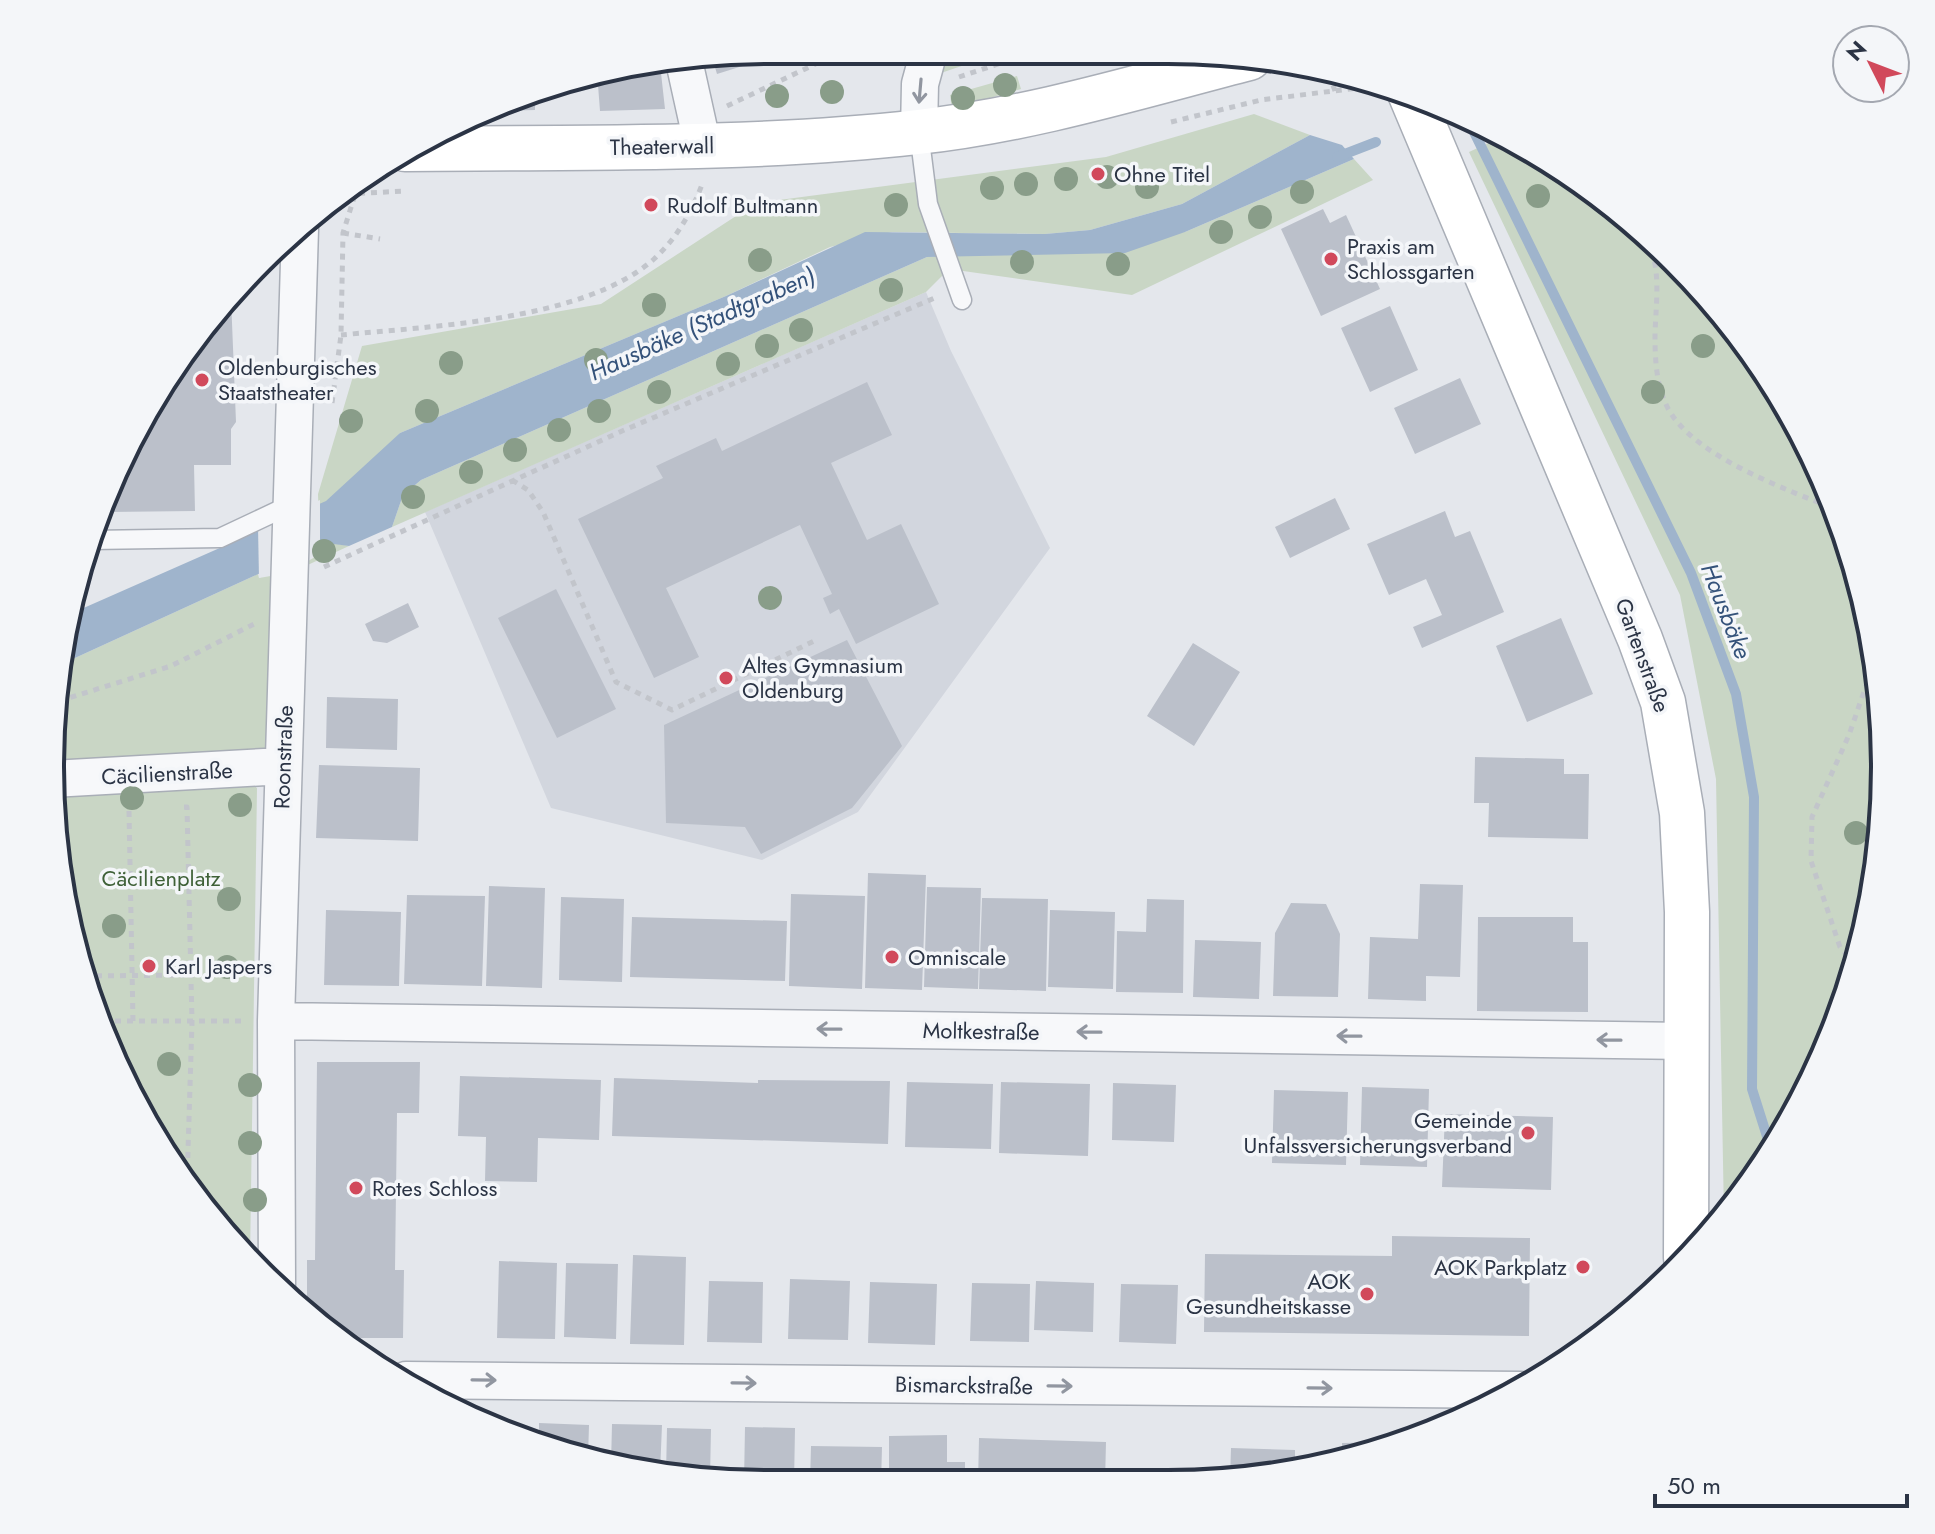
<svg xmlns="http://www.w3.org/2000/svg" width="1935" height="1534" viewBox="0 0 1935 1534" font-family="Jost,sans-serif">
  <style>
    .built { fill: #d2d6de }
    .green { fill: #c9d6c5 }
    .water { fill: #9fb4cc }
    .pier { fill: #e4e7ec }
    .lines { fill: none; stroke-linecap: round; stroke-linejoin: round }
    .stream { stroke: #9fb4cc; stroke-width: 10 }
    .building { fill: #bbc0ca }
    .lane-casing { stroke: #a9aeb7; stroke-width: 21 }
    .street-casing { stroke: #a9aeb7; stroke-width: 39 }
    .secondary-casing { stroke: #a9aeb7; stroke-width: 47 }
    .path { stroke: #c2c5cb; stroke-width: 5; stroke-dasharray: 6 6; stroke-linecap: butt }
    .lane { stroke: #f7f8fa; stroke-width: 18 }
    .street { stroke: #f7f8fa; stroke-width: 36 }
    .secondary { stroke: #fff; stroke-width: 44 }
    .tree { fill: #899d89 }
    .oneway { stroke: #9196a0 }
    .poi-dot { fill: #d1495b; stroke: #f4f6f9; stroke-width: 3 }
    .labels { text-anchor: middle; stroke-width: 7; stroke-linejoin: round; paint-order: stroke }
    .street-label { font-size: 22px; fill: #2b3445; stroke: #f4f6f9 }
    .poi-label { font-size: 22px; fill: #2b3445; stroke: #f4f6f9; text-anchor: start }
    .park-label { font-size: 22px; fill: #3f6138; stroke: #f4f6f9 }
    .water-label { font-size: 24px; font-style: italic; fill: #34527a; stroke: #f4f6f9 }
    .rim { fill: none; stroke: #2b3445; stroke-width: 4 }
  </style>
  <rect width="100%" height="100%" fill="#e4e7ec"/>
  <path class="built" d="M926 292 951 351 1050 548 858 812 762 860 551 808 425 512Z"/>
  <path class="green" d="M948 51H1006L932 76Z
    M1017 76 1021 89 952 109 950 95Z
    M1254 114 1310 135 1182 204 1090 230 1045 234 892 232 830 247 726 296 400 433 327 542 349 546 288 574 283 766 50 767 64 663 258 574 259 578 288 573 320 554 318 494 362 346 601 304 756 203 1106 157Z
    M1504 136 1527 146 1640 228 1789 409 1847 537 1879 674 1883 814 1860 953 1811 1085 1737 1204 1724 1217 1716 779 1680 595 1469 152Z
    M1354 159 1373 180 1132 295 949 269 926 292 392 527 403 495 421 480 927 257 1185 232Z
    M236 774 257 788 250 1260 228 1239 146 1125 74 952 53 789Z"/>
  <path class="water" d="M1310 135 1342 145 1354 159 1185 232 1125 253 927 257 421 480 403 495 392 527 349 546 326 543 64 663 70 614 326 501 400 433 726 296 865 232 1045 234 1090 230 1182 204Z"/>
  <path class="pier" d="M320 500V550L259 578 258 527Z"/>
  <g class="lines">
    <path class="stream" d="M1474 132 1691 573 1736 694 1754 797 1752 1089 1771 1149
      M1337 157 1376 142"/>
  </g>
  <path class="building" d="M767 50H783L784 53 717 74 712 57Z
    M660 64 665 109 600 111 597 72Z
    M535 94V110L493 111Z
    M1323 209 1330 223 1346 215 1380 289 1321 316 1281 229Z
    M231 298 236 422 231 429V465H194L195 511 108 512V500L146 408Z
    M1390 306 1418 370 1370 392 1341 328Z
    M1460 378 1481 424 1415 454 1394 408Z
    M867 382 892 435 831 463 867 540 901 524 939 604 856 644 839 609 830 614 823 598 832 594 800 525 666 588 699 657 654 678 578 519 663 478 656 466 716 438 722 451Z
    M1335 498 1350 529 1290 558 1275 527Z
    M1445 511 1455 537 1470 531 1504 612 1422 648 1413 627 1442 615 1426 579 1389 595 1367 544Z
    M556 589 616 709 557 738 498 618Z
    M408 603 419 627 387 643 373 641 365 624Z
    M1561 618 1593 694 1527 722 1496 646Z
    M847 640 902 746 852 808 761 854 745 827 666 823 664 725Z
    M1193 643 1240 672 1194 746 1147 716Z
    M327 697 398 699 397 750 326 748Z
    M1475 757 1564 759V774H1589L1588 839 1488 837 1489 803H1474Z
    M319 765 420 768 418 841 316 838Z
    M868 873 926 875 922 990 865 988Z
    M1420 884 1463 885 1460 977 1426 976V1001L1368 999 1370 937 1418 939Z
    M489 886 545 888 542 988 486 986Z
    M927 887 981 888 978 989 924 987Z
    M791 894 865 896 862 989 789 986Z
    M407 895 485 896 482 986 404 984Z
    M561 897 624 899 622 982 559 980Z
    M982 898 1048 899 1046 991 979 989Z
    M1147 899 1184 900 1183 993 1116 992 1117 931 1146 932Z
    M1291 903 1326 904 1340 934 1338 997 1273 996 1275 933Z
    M326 910 401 912 399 986 324 985Z
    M1050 910 1115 912 1113 989 1048 987Z
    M632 917 787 921 785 981 630 977Z
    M1478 917H1573V942H1588V1012L1477 1011Z
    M1195 940 1261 942 1259 999 1193 997Z
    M317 1062H420L419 1113H397L395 1270H404L403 1338H334L307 1313V1260H315Z
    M460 1076 601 1080 599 1140 538 1138 537 1182 485 1181 486 1137 458 1136Z
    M614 1078 758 1083V1080L890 1081 888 1144 612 1136Z
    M907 1082 993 1084 991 1149 905 1147Z
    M1001 1082 1090 1084 1088 1156 999 1153Z
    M1113 1083 1176 1085 1174 1142 1112 1140Z
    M1362 1087 1429 1089 1427 1167 1360 1165Z
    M1274 1090 1348 1092 1346 1165 1272 1163Z
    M1445 1114 1553 1117 1551 1190 1442 1187Z
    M1392 1236 1530 1238 1529 1336 1204 1332 1205 1254 1392 1256Z
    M633 1255 686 1257 684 1345 630 1344Z
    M499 1261 557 1263 555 1339 497 1338Z
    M566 1263 618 1264 616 1339 564 1337Z
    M790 1279 850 1281 848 1340 788 1339Z
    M709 1281 763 1282 762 1343 707 1342Z
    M1036 1281 1094 1283 1093 1332 1034 1330Z
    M870 1282 937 1284 935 1345 868 1343Z
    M972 1283 1030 1284 1029 1342 970 1341Z
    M1121 1284 1178 1285 1176 1344 1119 1342Z
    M539 1423 589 1425 588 1458 539 1443Z
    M612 1424 662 1425 660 1473 611 1465Z
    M745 1427 795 1428 794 1484 744 1482Z
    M667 1428 711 1429 710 1478 666 1474Z
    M947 1435V1462H965V1483L889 1484V1436Z
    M979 1438 1106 1442 1105 1483H978Z
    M1395 1442 1354 1459 1342 1461V1443Z
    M811 1446 882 1447 881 1484H810Z
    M1231 1448 1295 1450V1469L1230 1480Z
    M1115 1478 1196 1480V1482L1114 1483Z"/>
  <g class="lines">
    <g class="lane-casing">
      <path id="lane" d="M919 132 928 204 962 300
        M91 540 220 538 290 505"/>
    </g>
    <g class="street-casing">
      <path id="street" d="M684 61 703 147
        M919 132 920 84 929 51
        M52 779 283 766
        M276 1021 1687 1041
        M277 1285 276 1021 300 229
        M406 1380 1521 1390"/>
    </g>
    <g class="secondary-casing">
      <path id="secondary" d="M1410 93 1640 639 1663 702 1682 813 1687 912 1686 1258
        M405 149C576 147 748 151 918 132 1030 120 1140 86 1249 58"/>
    </g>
    <path class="path" d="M1329 74 1335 91
      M959 77 1037 51
      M727 106 845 50
      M1171 122 1261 100 1373 86
      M1562 172C1587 208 1631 212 1649 246 1662 271 1655 310 1655 338 1655 363 1657 393 1672 415 1702 459 1785 489 1835 509
      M347 194 406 191
      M343 233 380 239
      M341 335C431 326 584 321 654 259 678 237 692 211 703 182
      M332 403 341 335 343 233 358 185
      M512 480 528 490 543 512 616 682 672 710 814 641
      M324 567 622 431 937 297
      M59 701 171 666 254 624
      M184 807H187L192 1022 187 1183
      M129 811 133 1021
      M1856 965 1840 947 1811 861 1812 817 1849 735 1870 674V634
      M84 976 192 975
      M103 1021H242"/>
    <use href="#lane" class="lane"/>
    <use href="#street" class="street"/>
    <use href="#secondary" class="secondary"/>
  </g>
  <g class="tree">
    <circle cx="1005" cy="85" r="12"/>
    <circle cx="832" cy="92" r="12"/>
    <circle cx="777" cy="96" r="12"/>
    <circle cx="963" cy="98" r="12"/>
    <circle cx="1107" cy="177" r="12"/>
    <circle cx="1066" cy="179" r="12"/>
    <circle cx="1026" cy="184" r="12"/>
    <circle cx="1147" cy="187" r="12"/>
    <circle cx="992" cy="188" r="12"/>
    <circle cx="1302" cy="192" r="12"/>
    <circle cx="1538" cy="196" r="12"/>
    <circle cx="896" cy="205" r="12"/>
    <circle cx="1260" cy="217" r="12"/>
    <circle cx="1221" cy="232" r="12"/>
    <circle cx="760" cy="260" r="12"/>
    <circle cx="1022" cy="262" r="12"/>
    <circle cx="1118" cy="264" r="12"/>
    <circle cx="891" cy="290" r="12"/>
    <circle cx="654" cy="305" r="12"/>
    <circle cx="801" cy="330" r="12"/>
    <circle cx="767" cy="346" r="12"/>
    <circle cx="1703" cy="346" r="12"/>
    <circle cx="596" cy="360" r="12"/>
    <circle cx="451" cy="363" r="12"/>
    <circle cx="728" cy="364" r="12"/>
    <circle cx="659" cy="392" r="12"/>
    <circle cx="1653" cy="392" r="12"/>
    <circle cx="427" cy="411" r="12"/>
    <circle cx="599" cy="411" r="12"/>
    <circle cx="351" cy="421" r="12"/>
    <circle cx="559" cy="430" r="12"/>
    <circle cx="515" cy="450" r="12"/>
    <circle cx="471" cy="472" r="12"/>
    <circle cx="413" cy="497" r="12"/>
    <circle cx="324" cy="551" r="12"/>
    <circle cx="770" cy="598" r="12"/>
    <circle cx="132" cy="798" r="12"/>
    <circle cx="240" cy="805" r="12"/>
    <circle cx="1856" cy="833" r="12"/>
    <circle cx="229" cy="899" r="12"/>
    <circle cx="114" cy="926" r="12"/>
    <circle cx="227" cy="967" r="12"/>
    <circle cx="169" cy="1064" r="12"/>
    <circle cx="250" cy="1085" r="12"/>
    <circle cx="250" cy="1143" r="12"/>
    <circle cx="255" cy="1200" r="12"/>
  </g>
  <defs><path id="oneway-shaft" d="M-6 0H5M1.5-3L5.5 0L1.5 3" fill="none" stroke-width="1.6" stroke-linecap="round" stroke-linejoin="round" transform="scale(2)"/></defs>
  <g class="oneway">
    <use href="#oneway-shaft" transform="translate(920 91) rotate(95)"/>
    <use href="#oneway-shaft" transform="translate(829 1029) rotate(-179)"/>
    <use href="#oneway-shaft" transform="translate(1089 1032) rotate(-179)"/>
    <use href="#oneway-shaft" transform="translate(1349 1036) rotate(-179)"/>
    <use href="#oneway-shaft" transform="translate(1609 1040) rotate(-179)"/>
    <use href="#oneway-shaft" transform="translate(484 1380) rotate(1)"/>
    <use href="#oneway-shaft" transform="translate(744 1383) rotate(1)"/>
    <use href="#oneway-shaft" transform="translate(1060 1386) rotate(1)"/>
    <use href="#oneway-shaft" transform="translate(1320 1388) rotate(1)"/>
  </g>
  <g class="poi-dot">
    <circle cx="1098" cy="174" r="8"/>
    <circle cx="651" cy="205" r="8"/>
    <circle cx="1331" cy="259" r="8"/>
    <circle cx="202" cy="380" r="8"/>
    <circle cx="726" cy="678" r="8"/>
    <circle cx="892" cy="957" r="8"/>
    <circle cx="149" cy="966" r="8"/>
    <circle cx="1528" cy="1133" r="8"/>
    <circle cx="356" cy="1188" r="8"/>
    <circle cx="1583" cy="1267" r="8"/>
    <circle cx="1367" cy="1294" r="8"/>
  </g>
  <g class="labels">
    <g class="street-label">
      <text transform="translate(662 146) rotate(-1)" y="8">Theaterwall</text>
      <text transform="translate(1643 655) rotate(70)" y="8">Gartenstraße</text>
      <text transform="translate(283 757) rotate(-88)" y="8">Roonstraße</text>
      <text transform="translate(167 773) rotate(-3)" y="8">Cäcilienstraße</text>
      <text transform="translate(981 1031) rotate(1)" y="8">Moltkestraße</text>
      <text transform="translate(964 1385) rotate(1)" y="8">Bismarckstraße</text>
    </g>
    <g class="poi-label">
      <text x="1114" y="182">Ohne Titel</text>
      <text x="667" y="213">Rudolf Bultmann</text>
      <text x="1347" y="254">Praxis am<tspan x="1347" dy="25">Schlossgarten</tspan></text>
      <text x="218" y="375">Oldenburgisches<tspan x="218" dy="25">Staatstheater</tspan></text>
      <text x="742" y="673">Altes Gymnasium<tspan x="742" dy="25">Oldenburg</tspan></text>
      <text x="908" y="965">Omniscale</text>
      <text x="165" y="974">Karl Jaspers</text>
      <text x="1512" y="1128" text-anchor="end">Gemeinde<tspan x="1512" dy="25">Unfalssversicherungsverband</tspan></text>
      <text x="372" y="1196">Rotes Schloss</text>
      <text x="1567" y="1275" text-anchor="end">AOK Parkplatz</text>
      <text x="1351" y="1289" text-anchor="end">AOK<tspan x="1351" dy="25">Gesundheitskasse</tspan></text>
    </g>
    <g class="park-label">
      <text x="161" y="886">Cäcilienplatz</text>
    </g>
    <g class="water-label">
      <text transform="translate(702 324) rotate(-24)" y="8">Hausbäke (Stadtgraben)</text>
      <text transform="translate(1726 611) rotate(69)" y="8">Hausbäke</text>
    </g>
  </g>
  <path d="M0 0H1935V1534H0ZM767 64H1168A703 703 0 0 1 1871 767V767A703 703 0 0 1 1168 1470H767A703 703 0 0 1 64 767V767A703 703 0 0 1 767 64Z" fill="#f4f6f9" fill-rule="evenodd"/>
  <path class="rim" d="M767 64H1168A703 703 0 0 1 1871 767V767A703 703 0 0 1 1168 1470H767A703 703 0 0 1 64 767V767A703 703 0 0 1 767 64Z"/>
  <g transform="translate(1871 64) rotate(312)"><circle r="38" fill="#f4f6f9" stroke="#a4a8b1" stroke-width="2"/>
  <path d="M0-6L14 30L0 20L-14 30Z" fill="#d1495b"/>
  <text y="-12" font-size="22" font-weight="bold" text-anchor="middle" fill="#2b3445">N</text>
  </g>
  <path d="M1655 1494v12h252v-12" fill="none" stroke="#2b3445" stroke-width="4"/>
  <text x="1667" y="1494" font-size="24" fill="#2b3445" stroke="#f4f6f9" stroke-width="6" paint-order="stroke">50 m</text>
</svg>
